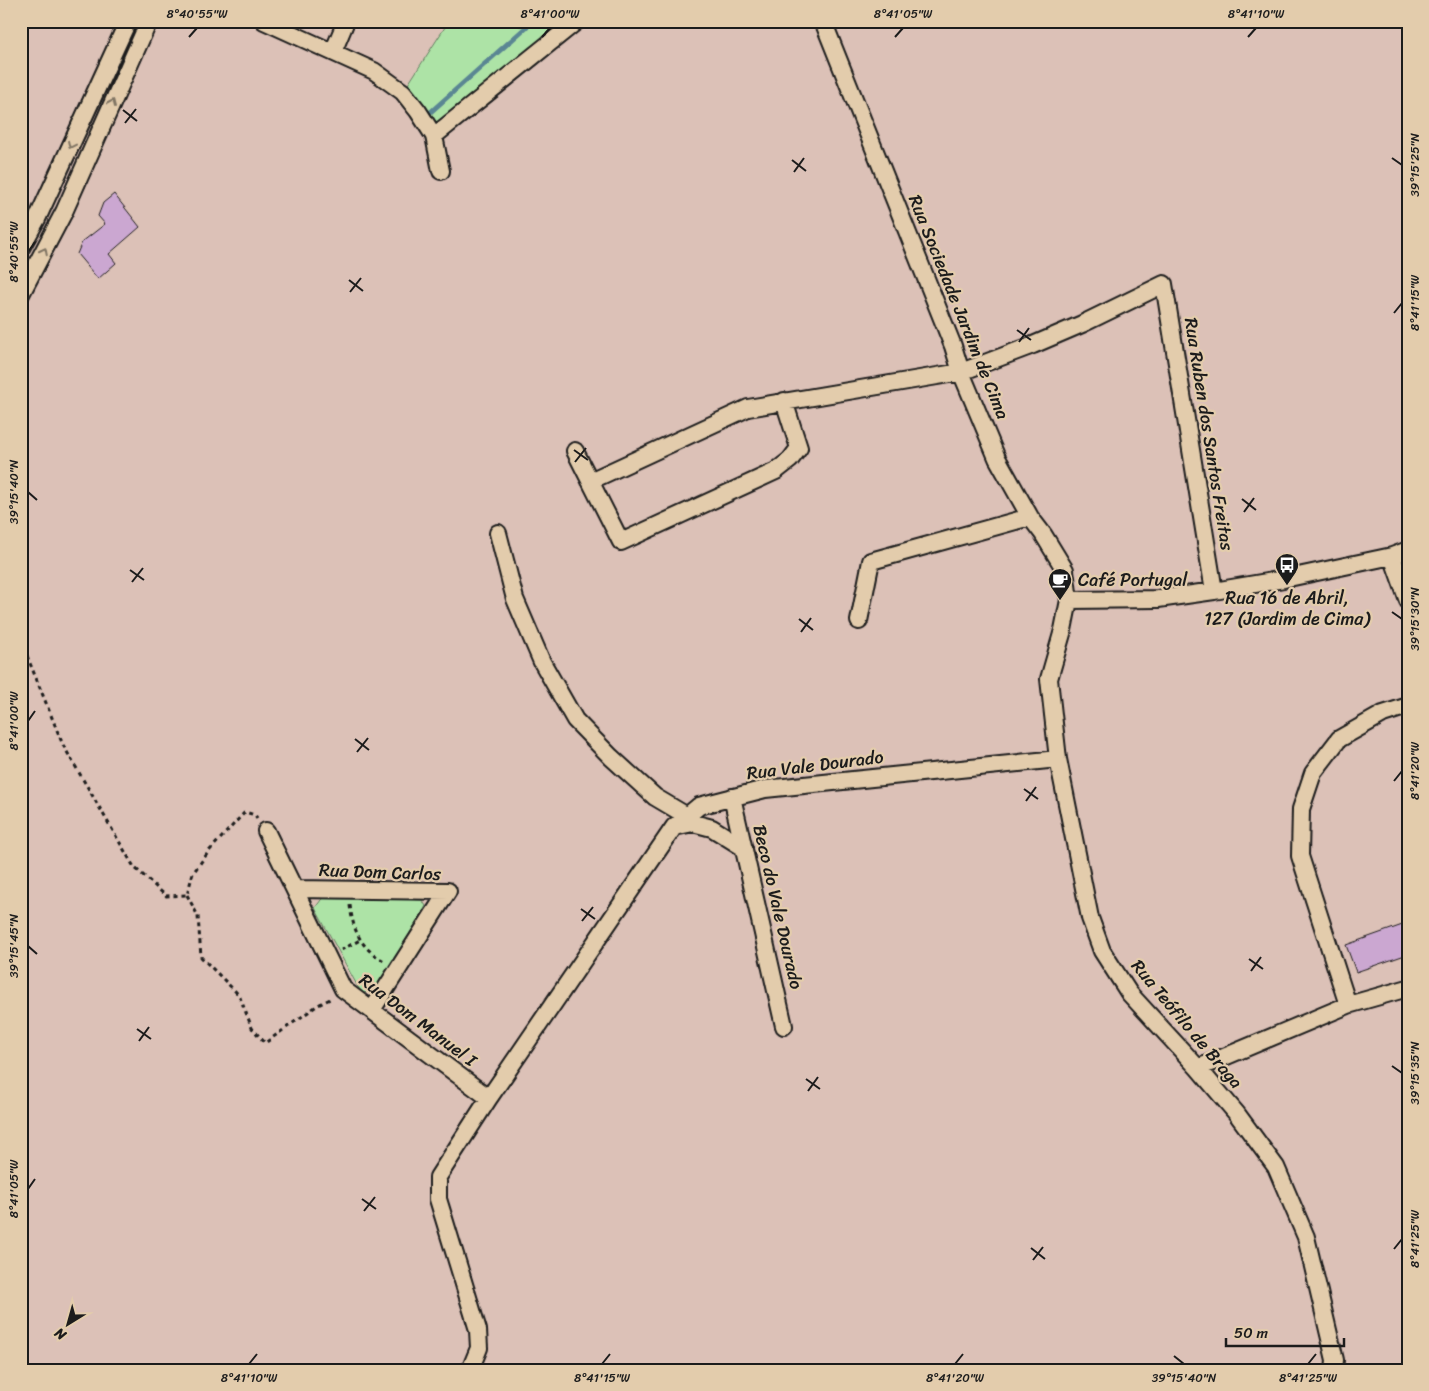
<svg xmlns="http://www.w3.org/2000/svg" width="1429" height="1391" viewBox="0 0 1429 1391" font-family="Sriracha,sans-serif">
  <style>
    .green { fill: #ade3a6; stroke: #648061 }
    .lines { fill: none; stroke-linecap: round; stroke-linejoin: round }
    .stream { stroke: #5a8693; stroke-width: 5 }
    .building { fill: #cba7d1; stroke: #1c1c1c }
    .street-casing { stroke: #1c1c1c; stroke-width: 20 }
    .path { stroke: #1c1c1c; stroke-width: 3; stroke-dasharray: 4 4; stroke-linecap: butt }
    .street { stroke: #e3ccac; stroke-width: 16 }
    .oneway { stroke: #807464 }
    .ticks { fill: none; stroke: #1c1c1c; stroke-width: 2 }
    .labels { text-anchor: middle; stroke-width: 4.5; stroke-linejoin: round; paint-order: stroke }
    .street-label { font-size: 18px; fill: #1c1c1c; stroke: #e3ccac }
    .poi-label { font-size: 18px; fill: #1c1c1c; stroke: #e3ccac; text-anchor: start }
    .neatline { fill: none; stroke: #1c1c1c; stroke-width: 2 }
    .ticks-label { font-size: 12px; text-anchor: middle; fill: #1c1c1c }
  </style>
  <rect width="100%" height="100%" fill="#dcc1b7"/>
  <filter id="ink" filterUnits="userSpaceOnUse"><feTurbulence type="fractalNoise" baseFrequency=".02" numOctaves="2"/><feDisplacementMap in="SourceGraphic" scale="10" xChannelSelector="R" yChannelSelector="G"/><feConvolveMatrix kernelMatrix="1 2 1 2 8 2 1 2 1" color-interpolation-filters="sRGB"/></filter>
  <g filter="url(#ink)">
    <path class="green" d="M449 21H577L434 136 403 92Z
      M328 896 422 900 426 906 376 990 363 993 358 987 315 908 321 900Z"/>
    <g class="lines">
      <path class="stream" d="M425 117 533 21"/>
    </g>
    <path class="building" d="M114 194 140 227 109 254 116 263 98 279 77 254 82 242 105 224 98 216 103 203Z
      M1408 923V954L1356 972 1346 945Z"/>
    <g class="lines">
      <g class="street-casing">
        <path id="street" d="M264 21 374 71 403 92 418 111 434 136 441 171
          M823 21 953 346 961 372 997 458 1030 517 1043 534 1065 570 1069 600 1063 630 1049 679 1058 759 1090 918 1102 951 1129 993 1198 1068 1237 1114 1276 1167 1306 1237 1335 1360 1334 1370
          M333 52 346 21
          M434 136 577 21
          M21 248 37 219 128 21
          M21 294 64 212 149 21
          M575 451 621 542 776 471 790 460 799 448 784 401
          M590 481 748 408 961 372 1033 345 1082 324 1164 284 1214 591
          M498 533 515 599 542 662 575 720 611 757 655 797 687 816
          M1392 556 1408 601
          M1069 600 1158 599 1214 591 1284 579 1392 556 1408 550
          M859 621 871 561 1030 517
          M732 797 784 1026
          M674 827 693 823 712 828 744 848
          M266 831 343 989 489 1098
          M295 889 448 891 372 1010
          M1348 1005 1300 856 1301 809 1313 773 1339 739 1383 714 1408 706
          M1198 1068 1348 1005 1408 988
          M470 1370 479 1348 478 1330 438 1199V1177L489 1098 674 827 699 806 765 789 1058 759"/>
      </g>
      <path class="path" d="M486 21 522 25 526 21
        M21 641 63 745 134 867 166 896 187 895 193 873 210 850 245 812 255 815 257 818
        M187 895 198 916 201 957 239 995 252 1028 265 1043 318 1005 332 998
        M350 905C353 931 361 949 386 962
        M341 950 360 940"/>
      <use href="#street" class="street"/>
    </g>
    <defs><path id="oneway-chevron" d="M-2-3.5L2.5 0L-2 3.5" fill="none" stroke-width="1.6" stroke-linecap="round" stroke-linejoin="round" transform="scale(1.25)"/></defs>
    <g class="oneway">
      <use href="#oneway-chevron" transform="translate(112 103) rotate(-66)"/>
      <use href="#oneway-chevron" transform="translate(71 145) rotate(115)"/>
      <use href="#oneway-chevron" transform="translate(44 251) rotate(-63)"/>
    </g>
  </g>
  <path class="ticks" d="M189 37 197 28M542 37 550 28M895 37 903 28M1248 37 1256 28M123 110 137 121M125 123 136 109M1392 158 1402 165M792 160 806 171M794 172 804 158M28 252 35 242M349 280 363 291M350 292 361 278M1394 313 1402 303M1017 330 1031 340M1019 342 1029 328M574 450 588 460M575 462 586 448M28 492 37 500M1242 499 1256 510M1244 512 1254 498M130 570 144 580M132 582 143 568M1392 612 1402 619M799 619 813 630M801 632 811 618M28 721 35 711M355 739 369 750M357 752 368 738M1394 781 1402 771M1024 789 1038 799M1026 801 1036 787M581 909 595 919M582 921 593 907M28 946 37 954M1249 959 1263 969M1251 971 1261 957M137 1029 151 1039M139 1041 149 1027M1392 1066 1402 1073M806 1079 820 1089M808 1091 818 1077M28 1189 35 1179M362 1199 376 1209M364 1211 375 1197M1031 1248 1045 1259M1394 1249 1402 1239M1033 1260 1043 1247M1174 1356 1184 1364M249 1364 257 1354M602 1364 610 1354M955 1364 963 1354M1308 1364 1316 1354"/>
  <defs>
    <g id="bus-pin" transform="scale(1.25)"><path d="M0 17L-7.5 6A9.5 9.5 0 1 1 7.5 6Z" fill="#1c1c1c" stroke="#e3ccac"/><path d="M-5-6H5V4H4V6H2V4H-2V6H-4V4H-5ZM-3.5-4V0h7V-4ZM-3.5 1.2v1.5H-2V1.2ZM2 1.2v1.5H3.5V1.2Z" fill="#fff"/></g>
    <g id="cafe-pin" transform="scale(1.25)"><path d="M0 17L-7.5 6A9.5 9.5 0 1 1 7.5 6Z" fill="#1c1c1c" stroke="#e3ccac"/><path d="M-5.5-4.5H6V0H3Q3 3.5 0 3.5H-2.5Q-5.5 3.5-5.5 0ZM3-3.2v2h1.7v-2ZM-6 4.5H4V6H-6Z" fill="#fff"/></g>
  </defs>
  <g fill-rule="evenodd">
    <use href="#bus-pin" x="1287" y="565"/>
    <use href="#cafe-pin" x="1060" y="580"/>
  </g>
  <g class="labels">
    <g class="street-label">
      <text transform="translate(959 307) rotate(68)" y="6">Rua Sociedade Jardim de Cima</text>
      <text transform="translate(1209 434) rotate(81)" y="6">Rua Ruben dos Santos Freitas</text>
      <text transform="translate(815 765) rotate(-7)" y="6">Rua Vale Dourado</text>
      <text transform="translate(380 872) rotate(2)" y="6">Rua Dom Carlos</text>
      <text transform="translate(778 907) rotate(77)" y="6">Beco do Vale Dourado</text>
      <text transform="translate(418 1020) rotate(37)" y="6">Rua Dom Manuel I</text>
      <text transform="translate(1187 1024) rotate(50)" y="6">Rua Teófilo de Braga</text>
    </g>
    <g class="poi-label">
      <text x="1078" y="586">Café Portugal</text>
      <text x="1287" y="604" text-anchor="middle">Rua 16 de Abril,<tspan x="1287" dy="21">127 (Jardim de Cima)</tspan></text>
    </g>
  </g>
  <rect width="1429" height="1391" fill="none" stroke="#e3ccac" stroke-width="55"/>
  <g transform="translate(68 1324) rotate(217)" stroke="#e3ccac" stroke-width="4" paint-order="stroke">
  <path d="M0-4L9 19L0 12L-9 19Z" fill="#1c1c1c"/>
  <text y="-8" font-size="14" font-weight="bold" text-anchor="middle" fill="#1c1c1c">N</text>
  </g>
  <path d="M1226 1338v8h118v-8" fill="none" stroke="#1c1c1c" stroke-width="2.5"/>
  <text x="1234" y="1338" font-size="15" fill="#1c1c1c" stroke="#e3ccac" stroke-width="4" paint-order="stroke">50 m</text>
  <rect x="28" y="28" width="1374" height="1336" class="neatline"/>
  <g class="ticks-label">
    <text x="197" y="18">8°40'55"W</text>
    <text x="550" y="18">8°41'00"W</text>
    <text x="903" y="18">8°41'05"W</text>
    <text x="1256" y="18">8°41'10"W</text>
    <text transform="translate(1415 165) rotate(-90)" y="4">39°15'25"N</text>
    <text transform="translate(14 252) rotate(-90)" y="4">8°40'55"W</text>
    <text transform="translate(1415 303) rotate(-90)" y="4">8°41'15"W</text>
    <text transform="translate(14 492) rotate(-90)" y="4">39°15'40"N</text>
    <text transform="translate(1415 619) rotate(-90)" y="4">39°15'30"N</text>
    <text transform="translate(14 721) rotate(-90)" y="4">8°41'00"W</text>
    <text transform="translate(1415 771) rotate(-90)" y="4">8°41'20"W</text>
    <text transform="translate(14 946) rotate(-90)" y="4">39°15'45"N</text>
    <text transform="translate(1415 1073) rotate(-90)" y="4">39°15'35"N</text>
    <text transform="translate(14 1189) rotate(-90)" y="4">8°41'05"W</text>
    <text transform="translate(1415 1239) rotate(-90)" y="4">8°41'25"W</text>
    <text x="249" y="1382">8°41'10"W</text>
    <text x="602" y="1382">8°41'15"W</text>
    <text x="955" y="1382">8°41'20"W</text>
    <text x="1184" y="1382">39°15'40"N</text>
    <text x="1308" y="1382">8°41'25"W</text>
  </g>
</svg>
